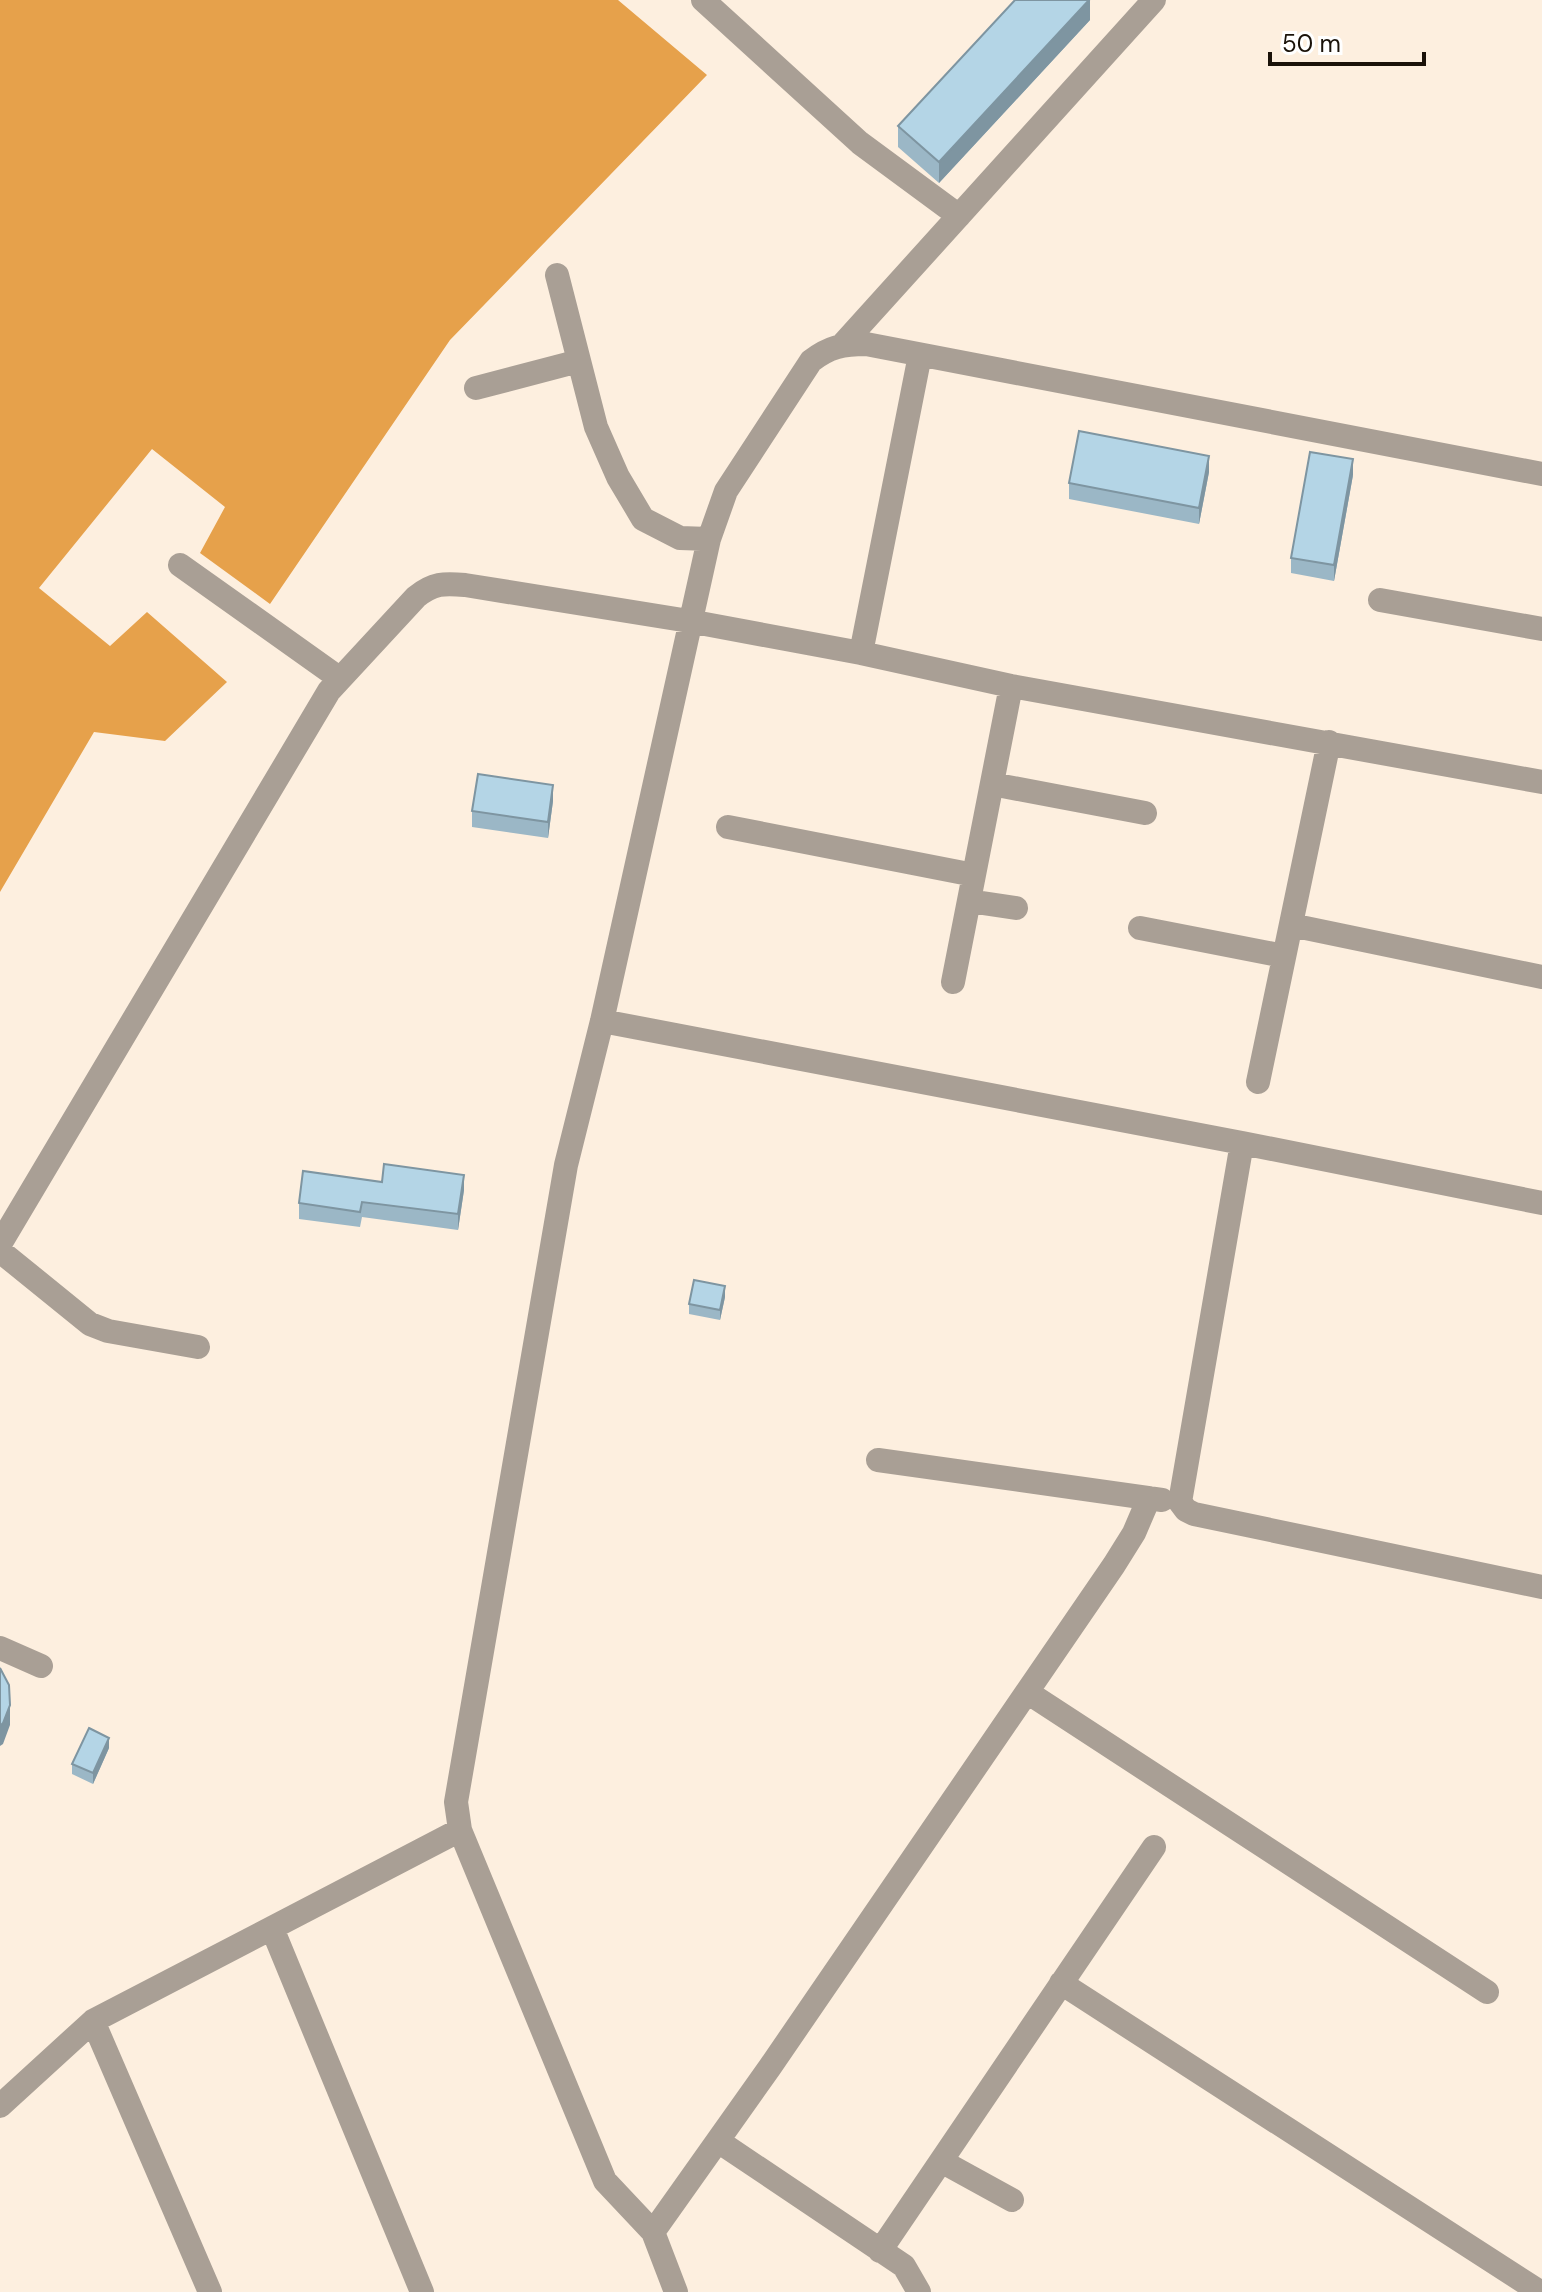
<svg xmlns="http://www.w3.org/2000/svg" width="1542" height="2292" viewBox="0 0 1542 2292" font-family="'DM Sans',sans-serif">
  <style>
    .water { fill: #e6a14b }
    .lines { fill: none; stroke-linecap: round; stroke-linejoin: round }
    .minor { stroke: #a99f95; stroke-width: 24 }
    .wall { fill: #9bb7c6 }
    .shaded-wall { fill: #7e95a1 }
    .building { fill: #b4d5e6; stroke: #7e95a1; stroke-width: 2 }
  </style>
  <rect width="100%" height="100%" fill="#fdefdf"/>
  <path class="water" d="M0 0H618L707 75 450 340 270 604 200 553 225 507 152 449 39 588 110 646 147 612 227 682 165 741 94 732 0 892Z"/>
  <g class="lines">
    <path class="minor" d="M703 0 860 143 959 216
      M557 275 596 427 618 477 643 519 680 538 709 539
      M843 344 1154 0
      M476 388 579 361
      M180 565 339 678
      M1380 600 1542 629
      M861 653 920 355
      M992 784 1145 813
      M728 827 974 875
      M969 901 1016 908
      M1291 925 1542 977
      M1140 928 1284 956
      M953 982 1011 686
      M602 1021 1242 1143 1180 1502 1186 1510 1194 1514 1542 1587
      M1258 1082 1329 742
      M1242 1143 1542 1203
      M0 1244 329 691 416 597C433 583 444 583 465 585L689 621 861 653 1011 686 1542 782
      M0 1251 90 1324 108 1331 198 1347
      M878 1460 1162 1500
      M0 1648 41 1666
      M1027 1692 1487 1992
      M272 1928 422 2292
      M1061 1983 1540 2292
      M93 2021 210 2292
      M0 2106 93 2021 460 1830
      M718 2141 904 2266 919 2292
      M941 2161 1012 2200
      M653 2232 770 2067 1114 1565 1134 1533 1149 1498
      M880 2251 1154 1847
      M676 2292 653 2232 605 2181 460 1830 456 1802 566 1165 602 1021 709 539 726 491 811 361C829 347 843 344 866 344L1542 474"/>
  </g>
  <path class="wall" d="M1090 0V20L939 183 898 147V126Z
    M1209 472 1199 524 1069 499V483Z
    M1353 475 1334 581 1291 573V558Z
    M553 801 548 838 472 827V811Z
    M382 1182 464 1190 458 1230 362 1217 360 1227 299 1219V1203Z
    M725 1297 720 1320 689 1314V1304Z
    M109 1748 93 1784 72 1774V1764Z"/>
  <path class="shaded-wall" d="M1089 0H1090V20L939 183V162Z
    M1209 456V472L1199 524V508Z
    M1353 459V475L1334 581V565Z
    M553 785V801L548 838V822Z
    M464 1175V1190L458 1230V1214Z
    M725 1286V1297L720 1320V1310Z
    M10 1705V1725L3 1744 0 1746V1726Z
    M109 1738V1748L93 1784V1773Z"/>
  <path class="building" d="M1015 0H1089L939 162 898 126Z
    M1079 431 1209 456 1199 508 1069 483Z
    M1310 452 1353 459 1334 565 1291 558Z
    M478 774 553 785 548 822 472 811Z
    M384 1164 464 1175 458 1214 362 1202 360 1212 299 1203 303 1171 382 1182Z
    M694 1280 725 1286 720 1310 689 1304Z
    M0 1668 9 1685 10 1705 3 1723 0 1726Z
    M89 1728 109 1738 93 1773 72 1764Z"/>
  <path d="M1270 52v12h154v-12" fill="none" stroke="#1a1209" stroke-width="4"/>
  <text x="1282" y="52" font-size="24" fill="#1a1209" stroke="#ffffff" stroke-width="6" paint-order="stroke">50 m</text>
</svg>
